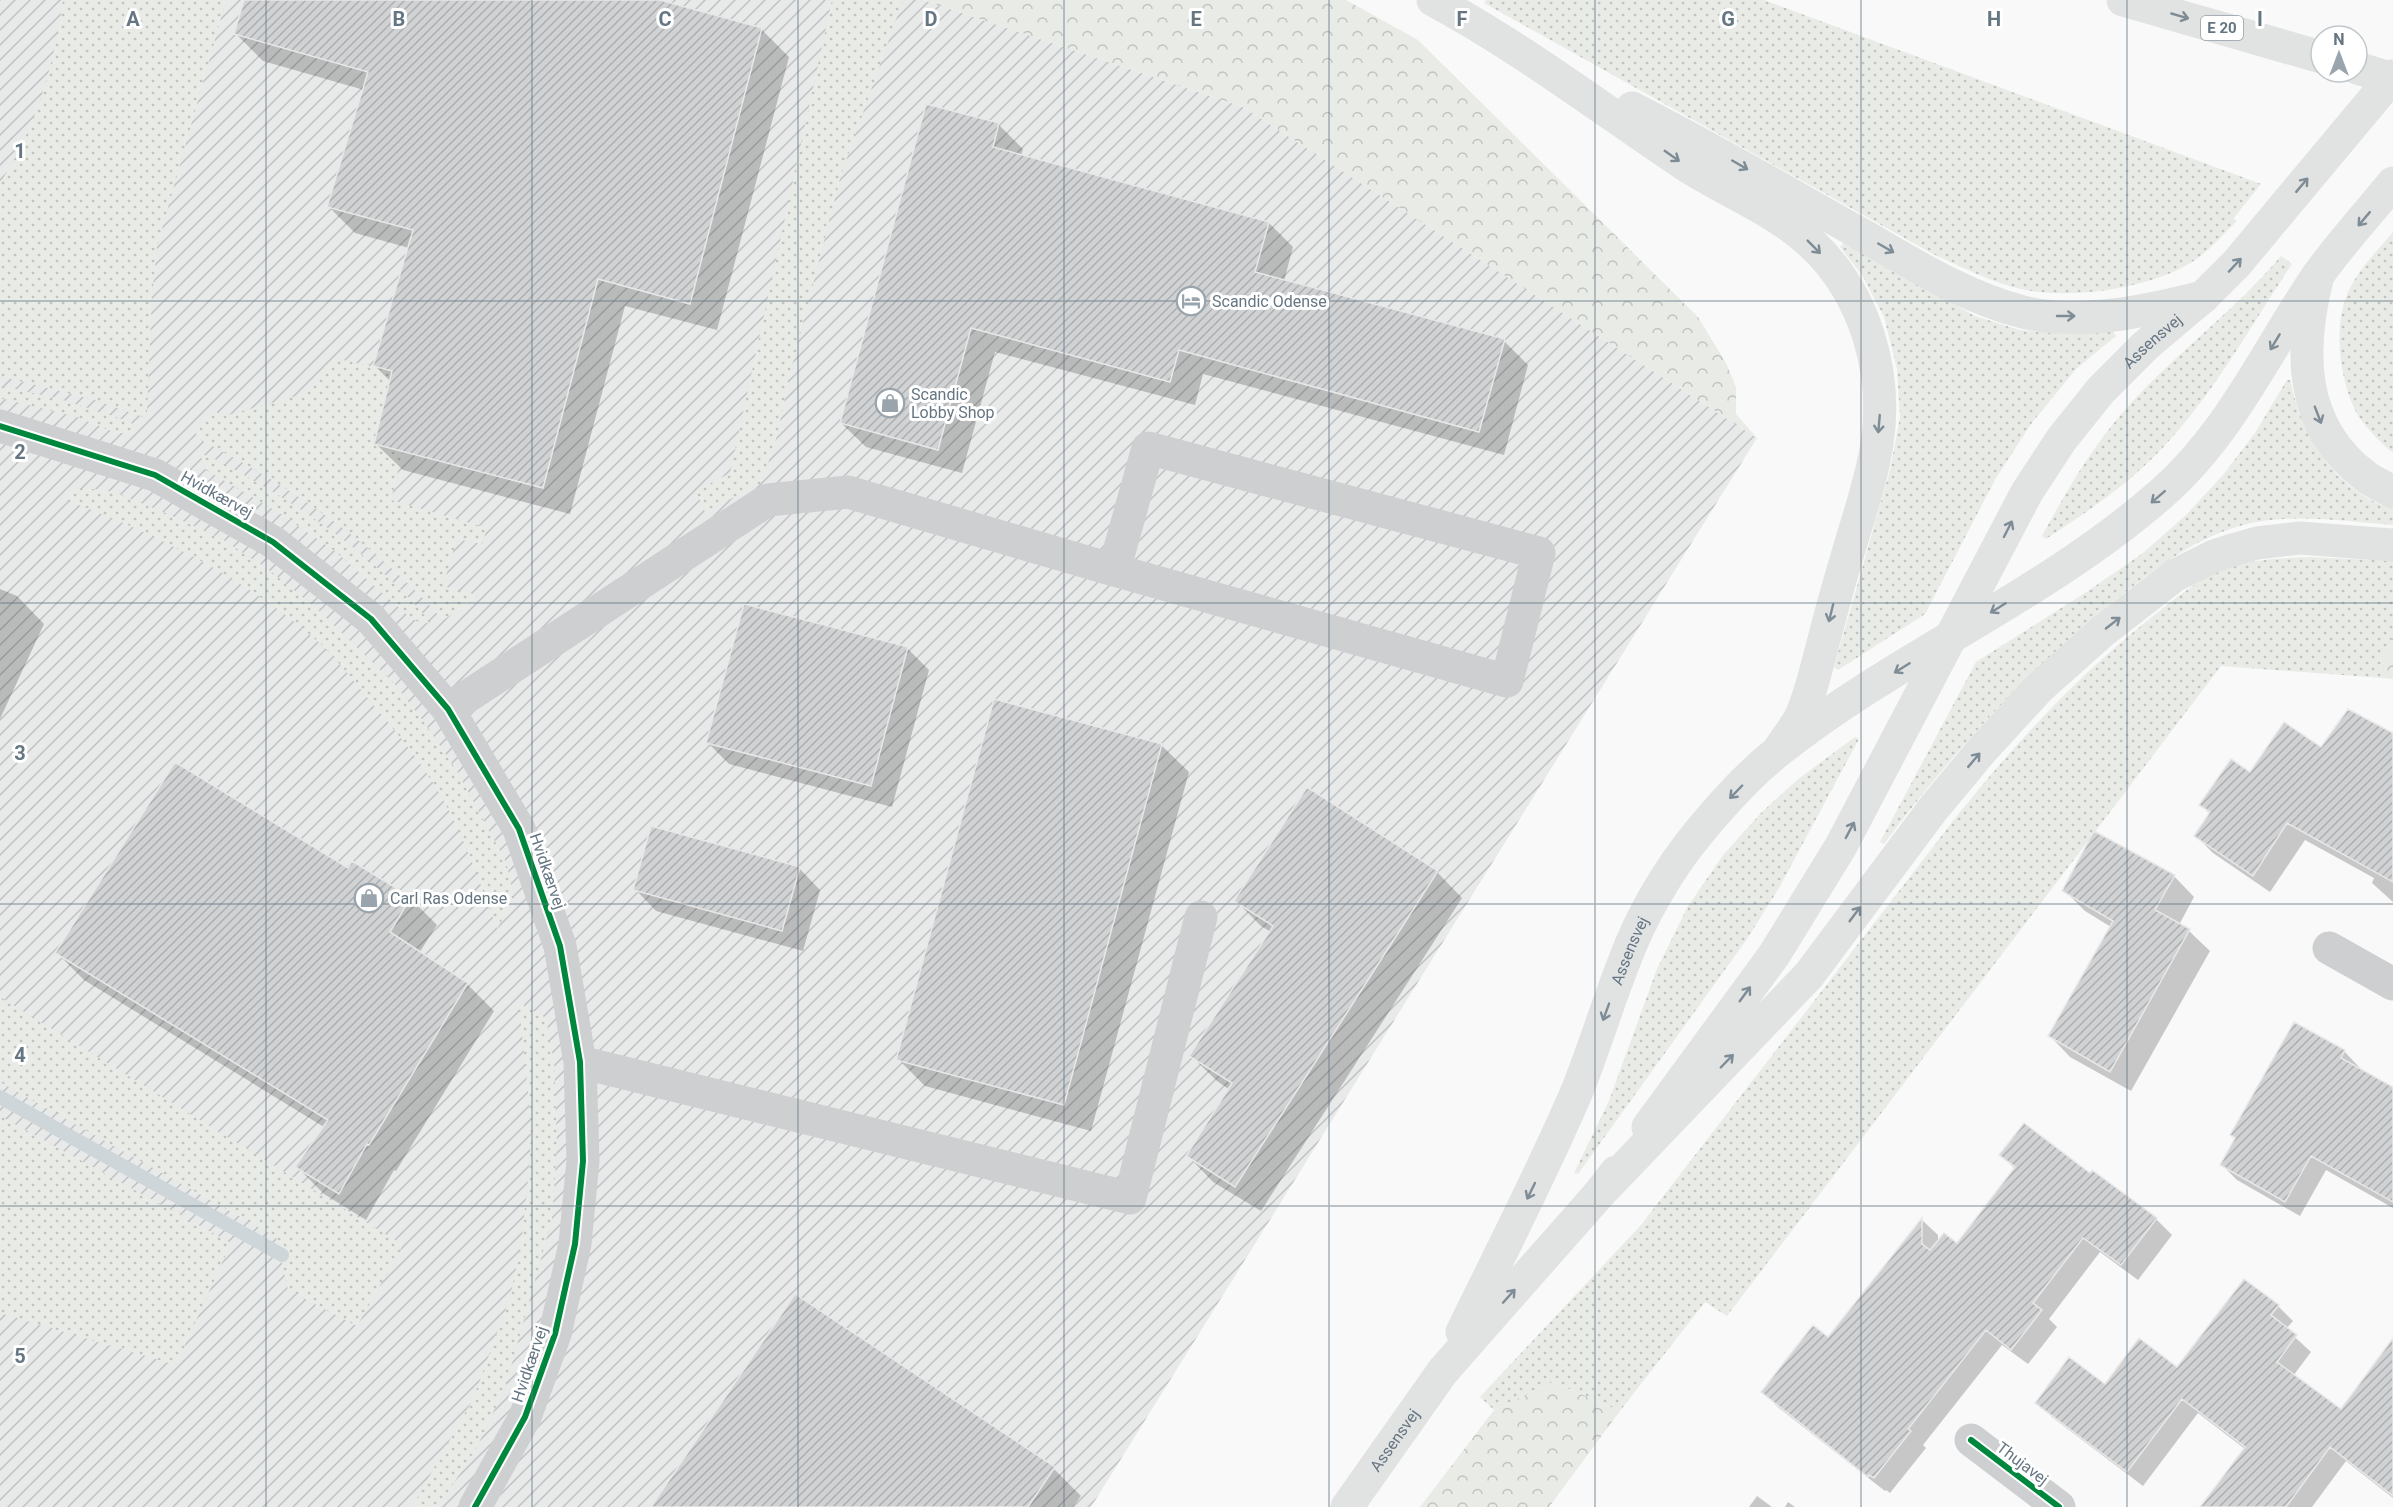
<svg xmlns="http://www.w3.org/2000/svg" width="2393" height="1507" viewBox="0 0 2393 1507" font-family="Roboto,sans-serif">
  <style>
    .industrial { fill: url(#industrial-furrows) }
    .grass { fill: url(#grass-dots) }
    .forest { fill: url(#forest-crowns) }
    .shadow { fill: #0003 }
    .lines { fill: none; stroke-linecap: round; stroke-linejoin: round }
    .stream { stroke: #ced6d9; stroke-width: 14 }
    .building { fill: url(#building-hatch); stroke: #e8e8e8; stroke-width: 1.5 }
    .minor { stroke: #cecfd0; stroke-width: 33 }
    .major { stroke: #e1e2e2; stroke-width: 33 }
    .highway { stroke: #e1e2e2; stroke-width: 33 }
    .cycleway-casing { stroke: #fff; stroke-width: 10 }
    .cycleway { stroke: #00873e; stroke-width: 6 }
    .oneway { stroke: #7e8c96 }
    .grid { fill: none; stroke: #657683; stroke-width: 1.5; stroke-opacity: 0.55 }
    .labels { text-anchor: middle; stroke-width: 6; stroke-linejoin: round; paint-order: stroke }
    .shield { fill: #fff; stroke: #939fa8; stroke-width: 1.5 }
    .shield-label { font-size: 15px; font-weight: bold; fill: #657683 }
    .poi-label { font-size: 16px; fill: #657683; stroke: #fff; text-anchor: start }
    .street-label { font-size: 16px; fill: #657683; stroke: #fff }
    .grid-label { font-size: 20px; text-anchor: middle; font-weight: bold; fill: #657683; stroke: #fff; stroke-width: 6; stroke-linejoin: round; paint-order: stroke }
  </style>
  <defs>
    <pattern id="industrial-furrows" width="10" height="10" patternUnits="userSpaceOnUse" patternTransform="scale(1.5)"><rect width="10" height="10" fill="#e8e9e9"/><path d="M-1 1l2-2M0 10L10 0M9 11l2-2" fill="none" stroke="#c0c1c2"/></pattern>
    <pattern id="grass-dots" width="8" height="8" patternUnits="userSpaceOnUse" patternTransform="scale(1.5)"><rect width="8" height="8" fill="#e8ebe6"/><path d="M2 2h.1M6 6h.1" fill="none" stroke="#c0c3c0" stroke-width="1.8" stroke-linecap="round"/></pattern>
    <pattern id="forest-crowns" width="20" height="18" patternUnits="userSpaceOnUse" patternTransform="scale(1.5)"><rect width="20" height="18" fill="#e8ebe6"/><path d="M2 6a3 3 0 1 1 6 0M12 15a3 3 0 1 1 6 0" fill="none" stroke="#c0c3c0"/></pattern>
    <pattern id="building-hatch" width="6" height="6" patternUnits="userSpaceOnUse" patternTransform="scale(1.5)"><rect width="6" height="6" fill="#d0d2d3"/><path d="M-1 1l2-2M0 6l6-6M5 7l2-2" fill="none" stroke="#acafb1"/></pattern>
  </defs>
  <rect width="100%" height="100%" fill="#f9f9f9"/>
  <path class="industrial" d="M0 0H923L1243 107 1757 438 1091 1507H0Z"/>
  <path class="grass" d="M63 0H226L157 247 152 296 147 413 143 417 95 400 0 376V183C35 131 55 62 63 0Z
    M832 0H903L841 175 793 362 774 448 760 484 705 512 696 491 730 473Z
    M1486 0H1764L2261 184 2233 219 2237 221C2221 236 2205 256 2185 266 2145 288 2077 298 2032 291 1997 286 1965 268 1933 254L1484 3Z
    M2393 232V453C2383 445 2362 424 2356 412 2340 381 2333 328 2347 295 2355 273 2378 250 2393 232Z
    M1844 242 1975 316 2020 330 2064 334 2113 331 2116 336 2076 369 2031 424 1996 478 1925 614 1838 670 1834 667 1890 470 1900 417 1897 369 1884 317 1862 275 1840 247Z
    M2281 256 2292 264C2245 334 2205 411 2142 468 2113 495 2079 517 2046 539L2042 536C2066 492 2091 448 2125 410 2173 355 2233 313 2281 256Z
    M339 359C357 364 374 366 392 371L374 443 403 451 391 500 487 528 482 544 457 539 443 586 477 595 469 604 443 620C374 542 288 485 197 438L196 433 214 409 221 417 300 395 317 384 326 365Z
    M2287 380H2290C2302 437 2335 491 2393 509V525C2340 521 2282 511 2230 529 2189 543 2156 568 2122 595 2030 667 1954 750 1884 844L1880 842 1976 662 2088 591 2143 553 2186 515 2223 475 2255 433Z
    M0 386 60 399 128 421 136 426 131 433H116L77 417 0 398Z
    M200 454C217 458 233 469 249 478 316 516 383 564 432 624L416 621 405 613 336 552 281 514 206 470Z
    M75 489H94L114 492 163 512 222 539 269 570 316 608 394 683 424 722 457 771 506 862 514 897 497 929C482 888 467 845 447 807 428 771 402 738 375 707 359 688 343 666 325 648 254 582 157 534 66 500L71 491Z
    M2309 557 2393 561V637C2385 650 2377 663 2382 678L2221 666 1727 1316 1705 1302 1620 1411 1553 1382 1494 1410 1480 1397 1641 1225 1953 821C2011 748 2074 679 2147 621 2172 601 2197 579 2227 568 2253 559 2282 558 2309 557Z
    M1855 737 1859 739 1779 888 1747 939 1578 1174 1574 1173 1609 1101 1657 969 1688 906 1724 854 1761 813 1797 780Z
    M0 997 403 1245 357 1326 288 1290 276 1237 0 1082Z
    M516 1001 546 1018 554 1062 557 1144 552 1219 506 1385 476 1449 438 1507H412L473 1399 510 1297 521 1245 530 1161 531 1121 521 1025Z
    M0 1116 231 1243 176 1365 0 1313Z"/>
  <path class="forest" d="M923 0H1346L1418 40 1698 317 1726 363 1736 387V414L1757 438 1243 107Z
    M2393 637V679L2382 678C2377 663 2385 650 2393 637Z
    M1553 1382 1620 1411 1549 1507H1420L1494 1410Z"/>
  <path class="shadow" d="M246 0H655L761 29 789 57 717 330 625 306 570 514 403 470 375 443 391 382 375 366 409 248 355 233 328 206 364 90 263 61 236 34Z
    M927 106 999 125 1023 149 1021 156 1269 223 1293 247 1284 281 1504 341 1528 365 1504 455 1203 374 1195 405 995 352 962 473 866 447 841 423Z
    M0 589 17 596 44 624 0 719Z
    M745 606 908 649 929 670 892 807 729 764 708 743Z
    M2393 735V902L2372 883 2374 878 2305 840 2270 892 2213 853 2196 836 2210 814 2201 805 2251 774 2322 749Z
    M1161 745 1189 772 1091 1131 925 1086 898 1059Z
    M799 868 820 890 803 951 656 911 635 889Z
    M349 870 410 898 437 925 419 953 467 984 494 1011 396 1171 394 1170 366 1220 324 1194 297 1167 324 1127 84 980 57 953Z
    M1437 872 1462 898 1261 1211 1213 1182 1188 1156 1230 1090 1217 1081 1191 1056 1271 932 1261 926 1236 901Z
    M2174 876 2194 897 2179 925 2189 931 2210 951 2131 1091 2070 1057 2050 1036 2111 927 2085 911 2064 890Z
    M2344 1051 2359 1067 2358 1069 2393 1089V1208L2326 1170 2300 1216 2237 1180 2222 1165Z
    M2001 1155 2091 1175 2156 1219 2172 1235 2138 1280 2100 1252 2049 1319 2057 1327 2028 1364 2002 1345 1923 1445 1926 1448 1890 1493 1886 1490 1885 1491 1779 1408 1763 1392 1828 1339 1922 1220 1938 1235V1243L1957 1245 2015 1169Z
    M2278 1306 2293 1321 2286 1329 2311 1352 2293 1376 2341 1411 2393 1384V1498L2346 1461 2312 1507H2202L2245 1449 2198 1413 2143 1486 2052 1417 2037 1402 2177 1369Z
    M1054 1469 1081 1496 1073 1507H653Z
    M1757 1496 1772 1507H1749Z
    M1788 1502 1795 1507H1785Z"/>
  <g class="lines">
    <path class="stream" d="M0 1097 282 1255"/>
  </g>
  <path class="building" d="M244 0H660L762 28 690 304 598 279 543 488 374 444 392 371 373 366 413 230 327 207 368 72 234 34Z
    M926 104 999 123 993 147 1269 222 1255 272 1505 339 1479 432 1179 350 1170 382 971 328 938 450 840 423Z
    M744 604 908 647 871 786 706 743Z
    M994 699 1162 744 1064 1105 896 1060Z
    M2348 709 2393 733V882L2287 823 2253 876 2194 836 2210 812 2199 805 2231 759 2250 772 2284 722 2321 747Z
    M175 762 348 868 352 861 411 897 390 932 468 983 369 1145 367 1144 339 1194 295 1167 328 1120 55 953Z
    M1307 787 1438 871 1235 1187 1186 1156 1232 1083 1189 1056 1273 926 1234 901Z
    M651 826 800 867 782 931 633 890Z
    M2094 831 2175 875 2155 910 2190 929 2110 1072 2048 1036 2113 921 2062 891Z
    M2294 1022 2345 1050 2341 1058 2393 1087V1202L2311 1156 2285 1202 2220 1165 2235 1138 2230 1135Z
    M2024 1123 2090 1173 2092 1170 2157 1218 2121 1265 2083 1238 2033 1303 2042 1310 2011 1350 1986 1330 1908 1429 1911 1431 1874 1478 1869 1475 1868 1477 1761 1392 1813 1325 1828 1337 1922 1218V1244L1930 1250 1944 1233 1957 1243 2015 1167 1999 1155Z
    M2244 1279 2279 1305 2271 1315 2297 1335 2277 1362 2341 1409 2393 1338V1496L2330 1447 2286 1507H2200L2245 1447 2182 1399 2127 1472 2035 1403 2069 1357 2105 1384 2139 1338 2177 1367Z
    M795 1294 1055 1467 1028 1507H651Z"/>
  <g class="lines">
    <path class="minor" d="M0 426 155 475 273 542 371 619 448 709 519 829 560 946 580 1062 583 1161 575 1244 555 1334 525 1417 475 1507
      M448 709 768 500 848 492 1114 570 1507 681 1539 553 1148 448 1114 570
      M2329 948 2393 984
      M580 1062 1130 1198 1201 917
      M1971 1440 2059 1507"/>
    <g class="major">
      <path id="s1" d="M1648 1127 1774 955 1841 846 2027 492 2061 440 2101 390 2145 346 2203 297 2237 263 2393 76"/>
      <path id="s2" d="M1462 1332C1501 1252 1542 1173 1577 1091 1594 1049 1607 1005 1624 962 1641 916 1669 868 1700 831 1724 802 1751 772 1781 749 1900 655 2046 595 2161 494 2229 435 2266 352 2316 278 2339 245 2367 215 2393 183"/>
      <path id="s3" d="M1347 1507 1443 1371 1599 1194 1616 1172"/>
    </g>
    <path class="highway" d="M1433 0C1522 48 1600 108 1684 164 1725 191 1774 209 1811 243 1865 293 1888 372 1877 444 1871 483 1857 521 1846 560 1837 590 1829 620 1821 651 1815 673 1810 697 1800 718 1794 729 1785 740 1778 751
      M2123 0 2321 57
      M2357 68 2393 79
      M1632 108C1709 147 1784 191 1859 233 1911 263 1964 297 2023 312 2079 326 2148 311 2203 297
      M2318 275C2299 349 2298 425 2365 476 2373 482 2384 487 2393 492
      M1599 1194 1809 975 1933 809 1982 750 2039 688 2103 631 2174 576 2214 556 2236 549 2257 543 2300 538 2393 545"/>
    <g class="cycleway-casing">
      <path id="cycleway" d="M0 426 155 475 273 542 371 619 448 709 519 829 560 946 580 1062 583 1161 575 1244 555 1334 525 1417 475 1507
        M1971 1440 2059 1507"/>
    </g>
    <use href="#cycleway" class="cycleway"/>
  </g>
  <defs><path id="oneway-shaft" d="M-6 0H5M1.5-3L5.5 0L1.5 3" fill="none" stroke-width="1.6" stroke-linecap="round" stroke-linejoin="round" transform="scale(1.5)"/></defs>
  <g class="oneway">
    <use href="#oneway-shaft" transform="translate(2180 16) rotate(16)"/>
    <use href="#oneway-shaft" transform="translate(1672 156) rotate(35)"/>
    <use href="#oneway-shaft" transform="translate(1740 165) rotate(30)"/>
    <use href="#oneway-shaft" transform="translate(2302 185) rotate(-50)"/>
    <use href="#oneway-shaft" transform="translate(2364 219) rotate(130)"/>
    <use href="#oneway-shaft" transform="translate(1814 247) rotate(45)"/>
    <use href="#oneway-shaft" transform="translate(1886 248) rotate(30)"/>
    <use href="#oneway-shaft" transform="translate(2235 265) rotate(-47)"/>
    <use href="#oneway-shaft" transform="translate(2066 316)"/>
    <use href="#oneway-shaft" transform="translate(2275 342) rotate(121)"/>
    <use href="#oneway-shaft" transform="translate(2318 415) rotate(69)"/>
    <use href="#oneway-shaft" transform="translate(1879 424) rotate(95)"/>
    <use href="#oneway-shaft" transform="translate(2158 497) rotate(139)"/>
    <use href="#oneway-shaft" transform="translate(2008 529) rotate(-63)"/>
    <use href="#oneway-shaft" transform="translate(1998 608) rotate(148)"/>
    <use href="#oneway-shaft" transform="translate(1831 613) rotate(104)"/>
    <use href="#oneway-shaft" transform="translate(2113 623) rotate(-38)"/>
    <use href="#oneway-shaft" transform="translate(1902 668) rotate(148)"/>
    <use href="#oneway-shaft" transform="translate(1974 760) rotate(-50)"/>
    <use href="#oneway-shaft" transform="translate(1736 792) rotate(134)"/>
    <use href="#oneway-shaft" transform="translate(1850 830) rotate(-62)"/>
    <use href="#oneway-shaft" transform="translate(1855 914) rotate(-53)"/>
    <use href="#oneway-shaft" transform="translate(1745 994) rotate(-54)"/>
    <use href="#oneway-shaft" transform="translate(1606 1012) rotate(110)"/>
    <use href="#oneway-shaft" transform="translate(1727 1061) rotate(-46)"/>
    <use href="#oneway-shaft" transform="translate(1531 1191) rotate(116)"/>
    <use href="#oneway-shaft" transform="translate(1509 1296) rotate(-48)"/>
  </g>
  <path class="grid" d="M266 0V1507M532 0V1507M798 0V1507M1064 0V1507M1329 0V1507M1595 0V1507M1861 0V1507M2127 0V1507M0 301H2393M0 603H2393M0 904H2393M0 1206H2393"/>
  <defs>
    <g id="hotel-ring" transform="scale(1.5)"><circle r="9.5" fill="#fff" stroke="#99a4ac" stroke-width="1.5"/><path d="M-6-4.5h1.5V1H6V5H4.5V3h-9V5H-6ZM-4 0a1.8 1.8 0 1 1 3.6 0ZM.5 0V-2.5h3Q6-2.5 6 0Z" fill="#99a4ac"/></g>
    <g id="shop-ring" transform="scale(1.5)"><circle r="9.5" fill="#fff" stroke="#99a4ac" stroke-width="1.5"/><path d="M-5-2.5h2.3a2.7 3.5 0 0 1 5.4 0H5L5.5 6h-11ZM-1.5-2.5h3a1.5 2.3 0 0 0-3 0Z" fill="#99a4ac"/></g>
  </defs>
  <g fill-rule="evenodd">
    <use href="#hotel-ring" x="1191" y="301"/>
    <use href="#shop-ring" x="890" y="403"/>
    <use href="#shop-ring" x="369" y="898"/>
  </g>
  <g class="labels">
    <rect class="shield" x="2201" y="16" width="42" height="24" rx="4.5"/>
    <g class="shield-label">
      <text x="2222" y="33">E 20</text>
    </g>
    <g class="poi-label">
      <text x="1212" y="307">Scandic Odense</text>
      <text x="911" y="400">Scandic<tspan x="911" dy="18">Lobby Shop</tspan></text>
      <text x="390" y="904">Carl Ras Odense</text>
    </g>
    <g class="street-label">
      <text dy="6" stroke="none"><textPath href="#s1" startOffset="938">Assensvej</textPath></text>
      <text transform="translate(217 494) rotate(29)" y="6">Hvidkærvej</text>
      <text transform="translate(548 871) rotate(71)" y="6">Hvidkærvej</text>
      <text dy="6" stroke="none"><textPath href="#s2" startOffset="417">Assensvej</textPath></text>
      <text transform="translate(529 1364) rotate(-71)" y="6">Hvidkærvej</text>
      <text dy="6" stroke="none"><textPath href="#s3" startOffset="82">Assensvej</textPath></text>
      <text transform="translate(2023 1463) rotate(37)" y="6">Thujavej</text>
    </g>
  </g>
  <g class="grid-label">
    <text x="133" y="26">A</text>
    <text x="399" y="26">B</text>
    <text x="665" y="26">C</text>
    <text x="931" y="26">D</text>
    <text x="1196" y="26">E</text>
    <text x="1462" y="26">F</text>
    <text x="1728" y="26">G</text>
    <text x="1994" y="26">H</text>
    <text x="2260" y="26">I</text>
    <text x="20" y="158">1</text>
    <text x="20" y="459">2</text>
    <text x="20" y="760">3</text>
    <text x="20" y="1062">4</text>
    <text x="20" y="1363">5</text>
  </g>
  <g transform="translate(2339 54)"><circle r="28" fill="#ffffff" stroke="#c1c8cd" stroke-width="1.5"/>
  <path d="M0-4.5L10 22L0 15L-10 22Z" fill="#99a4ac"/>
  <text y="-9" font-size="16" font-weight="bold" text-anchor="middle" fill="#657683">N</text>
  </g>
</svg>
